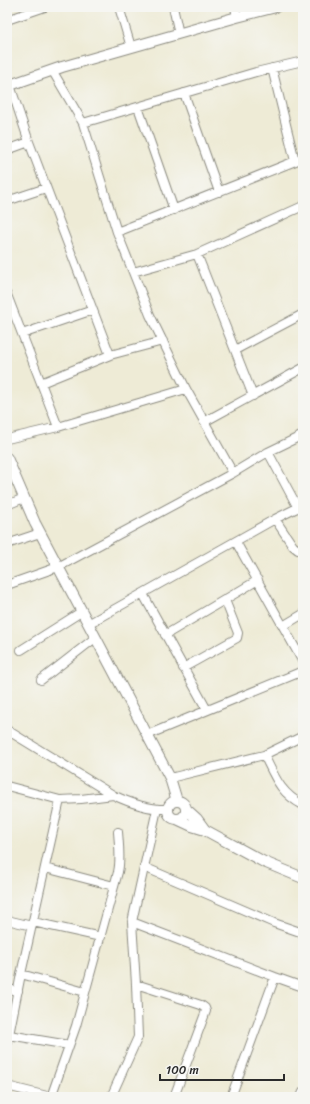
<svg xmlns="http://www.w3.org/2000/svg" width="310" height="1104" viewBox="0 0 310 1104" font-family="Sriracha,sans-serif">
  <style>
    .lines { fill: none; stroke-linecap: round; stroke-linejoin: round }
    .minor-casing { stroke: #8c8b80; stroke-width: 10 }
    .tertiary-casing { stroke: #8c8b80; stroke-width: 12 }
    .minor { stroke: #fff; stroke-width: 8 }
    .tertiary { stroke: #fff; stroke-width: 10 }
  </style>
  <rect width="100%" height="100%" fill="#f6f6f2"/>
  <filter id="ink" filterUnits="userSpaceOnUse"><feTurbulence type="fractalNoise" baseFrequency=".025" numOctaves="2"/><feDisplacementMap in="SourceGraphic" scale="8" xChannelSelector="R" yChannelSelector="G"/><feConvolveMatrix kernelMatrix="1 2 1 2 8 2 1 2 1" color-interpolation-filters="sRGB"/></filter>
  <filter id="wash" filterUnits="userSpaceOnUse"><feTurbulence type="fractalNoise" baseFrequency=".012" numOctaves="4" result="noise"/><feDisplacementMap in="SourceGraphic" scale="16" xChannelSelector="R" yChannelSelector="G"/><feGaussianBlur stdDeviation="0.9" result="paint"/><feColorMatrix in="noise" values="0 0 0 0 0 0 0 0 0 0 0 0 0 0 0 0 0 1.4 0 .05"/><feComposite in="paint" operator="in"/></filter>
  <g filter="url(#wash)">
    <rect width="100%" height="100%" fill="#eeebd6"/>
  </g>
  <g filter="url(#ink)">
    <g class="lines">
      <g class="minor-casing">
        <path id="minor" d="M119 7 131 47
          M173 7 179 34
          M235 7 237 17
          M7 20 45 7
          M272 68 295 161
          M52 70 83 123 117 232 150 315 186 389 233 473
          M10 85 29 142 110 355
          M184 93 219 192
          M138 107 174 210
          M83 123 256 72 303 61
          M7 150 29 142
          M7 201 46 188
          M117 232 303 158
          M197 254 253 396
          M133 272 197 254 303 206
          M7 295 58 427
          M22 334 93 310
          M235 350 303 314
          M41 383 110 355 163 341
          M204 422 303 368
          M7 439 58 427 186 389
          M268 452 298 508
          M7 505 24 498
          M275 519 293 546 298 550 303 548
          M236 542 303 662
          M7 544 40 533
          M7 585 58 567 233 473 268 452 303 435
          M143 594 207 710
          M88 624 275 519 303 505
          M283 626 303 614
          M165 635 258 580
          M21 650 81 612
          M183 668 237 638 238 633 225 600
          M41 680 95 638
          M7 730 113 795C130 803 149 810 168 809
          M147 735 303 671
          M264 755C275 777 280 793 303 805
          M170 778 264 755 303 736
          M7 786 60 800 81 799 113 795
          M144 867 274 923 303 933
          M45 868 114 886
          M7 920 32 926
          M33 922 101 937
          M132 922 275 977 303 987
          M21 974 85 992
          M136 984 201 1005 205 1008 206 1011 174 1097
          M7 989 18 991
          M9 1035 69 1045
          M7 1045 21 974 60 800
          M7 1086 51 1097
          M51 1097 76 1026 118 872C121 859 119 846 118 832
          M111 1097 138 1037 136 984 132 922 157 809
          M231 1097 275 977
          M301 1097 303 1092"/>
      </g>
      <g class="tertiary-casing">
        <path id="tertiary" d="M7 86 62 67 237 17 276 7
          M7 458 35 523 170 778 177 801
          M168 810a9 9 0 1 1 18 0a9 9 0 1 1-18 0Z
          M186 809 197 819 205 830
          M177 819 192 826 205 830 264 862 303 878"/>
      </g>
      <use href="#minor" class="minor"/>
      <use href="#tertiary" class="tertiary"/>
    </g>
  </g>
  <rect width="310" height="1104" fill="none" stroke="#f6f6f2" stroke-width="24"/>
  <path d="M160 1074v6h124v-6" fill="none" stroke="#2b2b2b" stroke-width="2"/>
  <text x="166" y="1074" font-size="12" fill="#2b2b2b" stroke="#f6f6f2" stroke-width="3" paint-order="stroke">100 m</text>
</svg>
